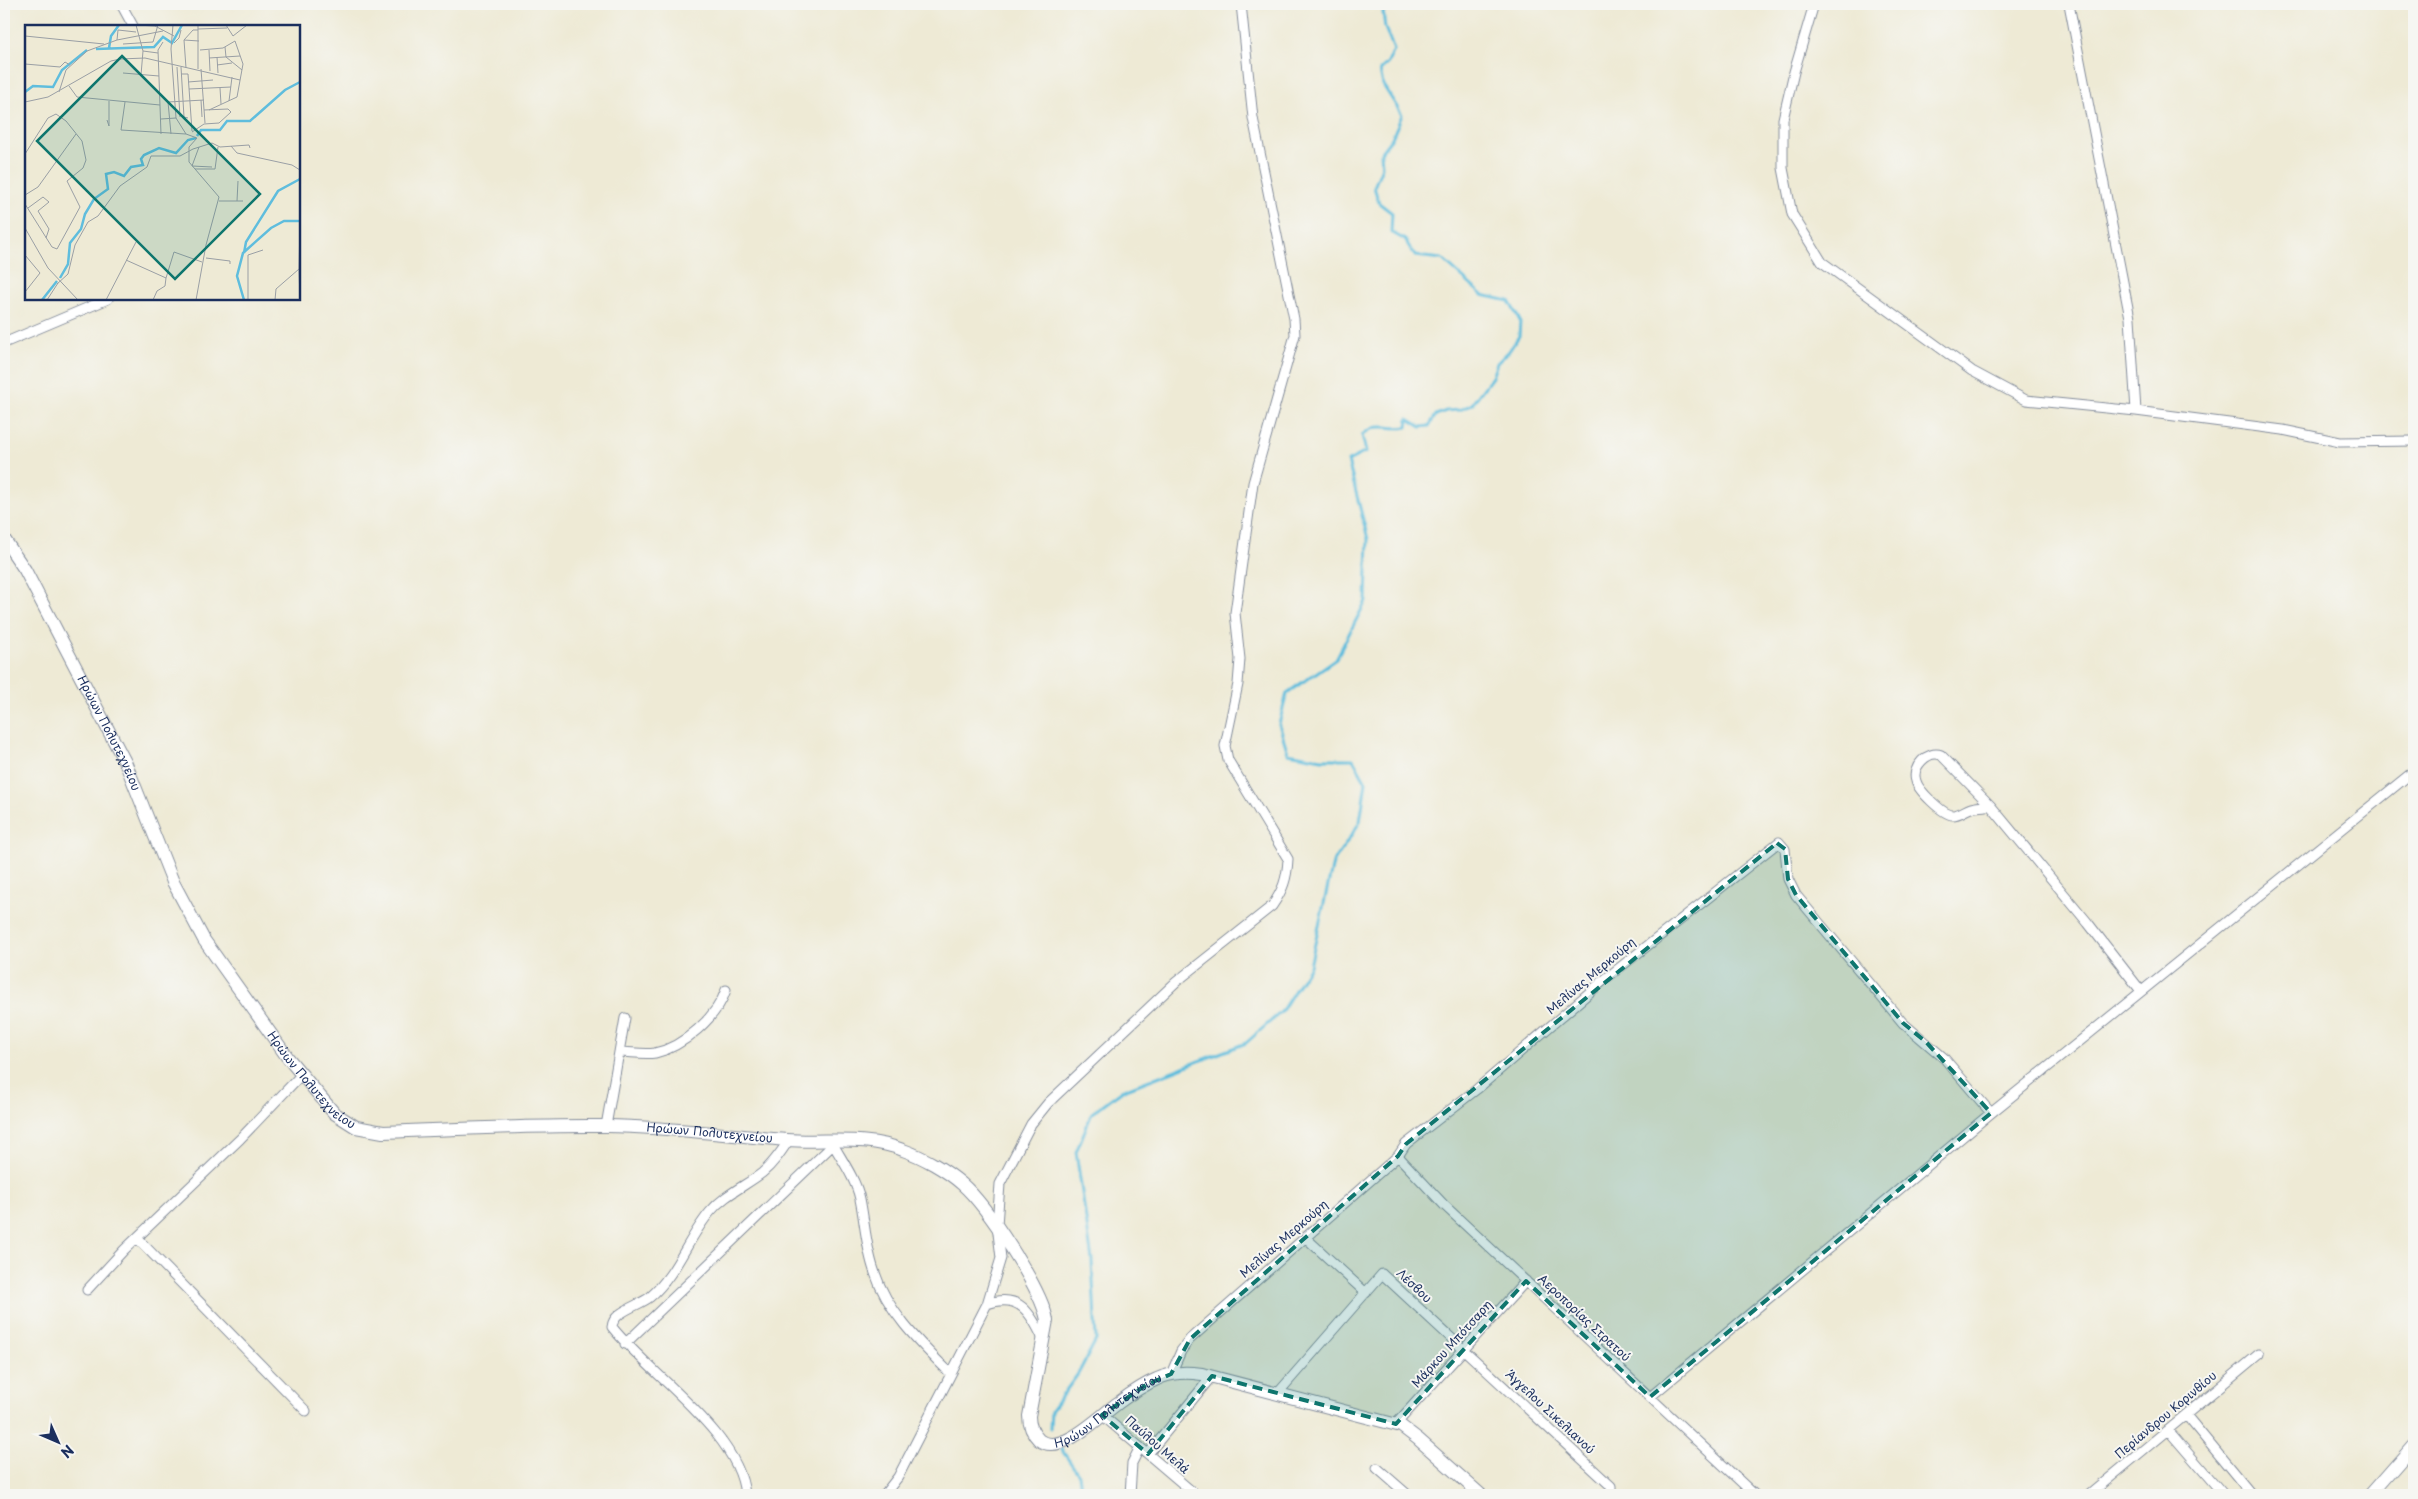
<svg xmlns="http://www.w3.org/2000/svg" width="2418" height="1499" viewBox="0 0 2418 1499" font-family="'Playpen Sans',sans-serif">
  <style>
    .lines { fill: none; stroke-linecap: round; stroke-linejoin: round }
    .stream { stroke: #5fbddd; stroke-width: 3 }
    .street-casing { stroke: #848c9a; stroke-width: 11 }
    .secondary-casing { stroke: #848c9a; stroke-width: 14 }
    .street { stroke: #fff; stroke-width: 9 }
    .secondary { stroke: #fff; stroke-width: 12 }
    .marked { fill: #0f766e; fill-opacity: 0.2; stroke: #0f766e; stroke-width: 4; stroke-dasharray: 10 6; stroke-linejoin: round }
    .labels { text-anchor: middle; stroke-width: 4; stroke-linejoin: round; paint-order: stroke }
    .street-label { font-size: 12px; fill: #1b2f5e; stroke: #f6f6f2 }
    .inset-river { fill: none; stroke: #5fbddd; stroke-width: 2.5 }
    .inset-road { fill: none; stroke: #9a9fa5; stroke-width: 1 }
    .view { fill: #0f766e; fill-opacity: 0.15; stroke: #0f766e; stroke-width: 2.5 }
    .inset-edge { fill: none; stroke: #1b2f5e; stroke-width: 2.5 }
  </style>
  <rect width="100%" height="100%" fill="#f6f6f2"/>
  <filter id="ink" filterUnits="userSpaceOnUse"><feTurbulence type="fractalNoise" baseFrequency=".02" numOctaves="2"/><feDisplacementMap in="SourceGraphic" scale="10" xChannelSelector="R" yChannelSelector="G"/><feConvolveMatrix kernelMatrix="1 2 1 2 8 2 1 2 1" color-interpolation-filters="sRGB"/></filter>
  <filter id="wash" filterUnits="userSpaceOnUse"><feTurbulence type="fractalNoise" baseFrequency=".0096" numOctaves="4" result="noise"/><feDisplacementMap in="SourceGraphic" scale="20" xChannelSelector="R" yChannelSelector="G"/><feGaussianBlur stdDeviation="1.12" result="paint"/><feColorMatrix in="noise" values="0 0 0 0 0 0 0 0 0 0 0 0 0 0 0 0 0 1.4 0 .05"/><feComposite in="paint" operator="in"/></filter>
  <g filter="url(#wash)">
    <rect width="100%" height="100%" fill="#eeead5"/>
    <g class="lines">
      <path class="stream" d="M1050 1428 1051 1411 1078 1374 1096 1340 1092 1260 1076 1152 1092 1113 1121 1091 1246 1043 1281 1012 1310 966 1333 863 1360 822 1366 782 1353 759H1322L1288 753 1279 724 1287 693 1336 659 1366 601 1368 539 1348 461 1366 452 1362 435C1381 420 1386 431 1407 427L1408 419 1421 427 1429 426 1436 415 1446 411 1460 410 1472 404 1492 377 1497 363 1509 351 1519 336 1520 321 1509 301 1482 295 1442 259 1415 256 1405 240 1391 232 1392 213 1379 203 1374 187 1382 167 1381 152 1392 138 1402 115 1383 85 1380 70 1388 63 1394 50 1385 28 1383 12 1393 4
        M1061 1449 1079 1475 1082 1495"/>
    </g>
  </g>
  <g filter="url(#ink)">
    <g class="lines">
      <g class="street-casing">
        <path id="street" d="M121 4 133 26
          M1814 4 1794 72 1783 119V168L1792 214 1822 262 1972 371 2026 400 2136 411 2283 430 2340 442 2414 441
          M2069 4 2130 318 2136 411
          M4 343 108 299
          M1990 805 1941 755C1928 750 1911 767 1916 781 1918 790 1943 815 1953 815 1959 815 1965 810 1971 808 1977 806 1984 807 1990 805L2088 923 2141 991
          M619 1052C630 1052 644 1055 655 1053 683 1047 717 1017 726 990
          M606 1126 625 1018
          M829 1142 833 1144C842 1160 856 1180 860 1199 865 1223 866 1249 875 1273 888 1313 921 1344 950 1373
          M1398 1156 1445 1206 1755 1495
          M137 1238 306 1411
          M1306 1238 1366 1293
          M87 1290 124 1250 240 1139 301 1075
          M987 1304 1001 1258 997 1225 1000 1184 1031 1124 1048 1103 1176 982 1272 906C1283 890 1287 879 1288 859L1228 760 1225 746 1238 684 1240 659 1235 613 1253 483 1295 335 1294 319 1253 118 1241 4
          M625 1344 838 1140
          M1171 1374 1181 1351 1190 1339 1398 1156 1406 1144 1477 1089 1604 980 1779 842 1785 849 1788 879 1796 895 1903 1023 1944 1058 1991 1113
          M1278 1393 1382 1274 1611 1486V1495
          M1650 1397 1991 1113 2414 771
          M1102 1415 1196 1495
          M2186 1415 2252 1495
          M1396 1424 1526 1281
          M2168 1430 2224 1495
          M1148 1454 1212 1376
          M1377 1468 1408 1495
          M745 1495C740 1433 650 1375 612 1327 613 1311 639 1306 650 1297 677 1274 688 1238 710 1212 724 1195 745 1186 762 1173 773 1164 781 1152 789 1140
          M884 1495 898 1477 987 1304C1019 1292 1031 1313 1043 1339
          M1130 1495 1132 1463 1140 1447
          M2089 1495 2259 1354"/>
      </g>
      <g class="secondary-casing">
        <g id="secondary">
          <path id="s1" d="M4 539 25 570 126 764 173 882 204 940 288 1058 334 1113 356 1127 383 1132C457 1129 532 1125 606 1126 667 1127 727 1135 787 1140 826 1143 866 1135 903 1150 923 1157 946 1170 962 1184 987 1206 1041 1288 1047 1320L1029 1416C1029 1426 1032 1433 1039 1440 1061 1457 1101 1415 1118 1403 1130 1394 1143 1385 1157 1379 1172 1372 1186 1372 1202 1374L1401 1426 1418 1439 1481 1495"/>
          <path d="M2370 1495 2414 1445"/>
        </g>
      </g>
      <use href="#street" class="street"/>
      <use href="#secondary" class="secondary"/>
    </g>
  </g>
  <path class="marked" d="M1777 843 1785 849 1788 879 1796 895 1903 1023 1926 1042 1991 1113 1650 1397 1526 1281 1396 1424 1212 1376 1148 1454 1102 1415 1146 1385 1171 1374 1190 1339 1398 1156 1406 1144Z"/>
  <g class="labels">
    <g class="street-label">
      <text dy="4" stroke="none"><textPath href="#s1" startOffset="221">Ηρώων Πολυτεχνείου</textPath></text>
      <text transform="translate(1591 976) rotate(-40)" y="4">Μελίνας Μερκούρη</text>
      <text dy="4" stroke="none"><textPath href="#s1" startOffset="626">Ηρώων Πολυτεχνείου</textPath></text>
      <text dy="4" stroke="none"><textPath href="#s1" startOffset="1046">Ηρώων Πολυτεχνείου</textPath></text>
      <text transform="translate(1284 1239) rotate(-41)" y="4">Μελίνας Μερκούρη</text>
      <text transform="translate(1414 1286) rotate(43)" y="4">Λέσβου</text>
      <text transform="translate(1584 1318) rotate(43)" y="4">Αεροπορίας Στρατού</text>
      <text transform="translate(1452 1344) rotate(-48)" y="4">Μάρκου Μπότσαρη</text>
      <text dy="4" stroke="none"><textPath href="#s1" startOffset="1675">Ηρώων Πολυτεχνείου</textPath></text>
      <text transform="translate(1550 1412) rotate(43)" y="4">Άγγελου Σικελιανού</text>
      <text transform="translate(2166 1415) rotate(-40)" y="4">Περίανδρου Κορινθίου</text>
      <text transform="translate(1157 1445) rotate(41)" y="4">Παύλου Μελά</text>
    </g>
  </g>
  <g transform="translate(25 25)">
    <rect width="275" height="275" fill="#eeead5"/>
    <path class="inset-river" d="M84 23 86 11 94 0M71 24 129 22 138 12 147 18 157 0M0 67 8 61 28 62 37 45 62 25M172 111 176 105H195L202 96H225L260 65 275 57M219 228 221 217 253 166 275 154M35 253 43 239 45 218 56 204 60 189 69 174 83 164 81 149 89 147 99 151 106 142 118 140 116 134 119 130 134 123 151 128 163 115 171 113M17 275 32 256M219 275 212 251 218 228 246 203 259 196H275"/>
    <path class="inset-road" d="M111 0 118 26 116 50M111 0 130 1 149 11M148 0 146 24 151 93 161 109 172 113 164 122V137L194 172 181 220 171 275M173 0V44M201 0 208 11 222 0M173 4 202 3M0 11 79 19M92 15 93 5 111 7M159 15 161 43M159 15 168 5H173M159 15 174 16M149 18 154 13 156 5M98 19 128 17 133 0M200 22 201 32 217 45M175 25 198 23 210 16 218 39 212 72 184 85M184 25 185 46M118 26 133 28M192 32 193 48M184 33 215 31M0 39 35 42 40 37 45 40M192 40 207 38M152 42 155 92M156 42 159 92 163 93M176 44 180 98M98 48 134 51M156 49H163L167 106M163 57 188 55M44 61 52 72 135 80M195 63 196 79M164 64 206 62M34 67 41 45 62 26 92 15 138 6M176 75 177 92M204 76 207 52M0 77 23 72 86 36 95 34 120 33 215 55M100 77 96 105 161 109M136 94 151 93M82 95 84 101V76M167 107 179 99 194 98 206 87 203 84 179 85M136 109 133 25 138 17M146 109 143 77 179 75M206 121 212 128 267 140 275 145M168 124 187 118 195 122 224 120 225 123M0 129 23 93 31 89 41 96 57 116 61 135 58 143 42 156 55 182 32 224 27 222 0 179M167 141 187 142M167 141 174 122M170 144H190L193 122M0 170 13 162 51 109M194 176H218M212 176 213 156M3 183 18 172 24 177 13 186 24 204 21 213M0 203 23 243 53 275M0 230 15 248 0 267M181 233 205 236V239M101 235 141 253 140 261 132 266 128 275M274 244 275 275M141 253 149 227 177 237M32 259 43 249 50 220 63 197 73 191 95 161 122 142 126 131H155L168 124M22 275 33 258M81 275 111 217M223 275V230L238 225M250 275 251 264 274 244 275 198"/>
    <path class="view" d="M97 31 235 169 150 254 12 116Z"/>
    <rect width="275" height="275" class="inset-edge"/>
  </g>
  <rect width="2418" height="1499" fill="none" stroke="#f6f6f2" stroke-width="20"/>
  <g transform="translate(58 1442) rotate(135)" stroke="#f6f6f2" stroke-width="4" paint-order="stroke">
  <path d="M0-4L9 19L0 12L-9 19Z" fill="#1b2f5e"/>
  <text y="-8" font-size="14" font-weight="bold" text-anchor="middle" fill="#1b2f5e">N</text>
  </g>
</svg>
